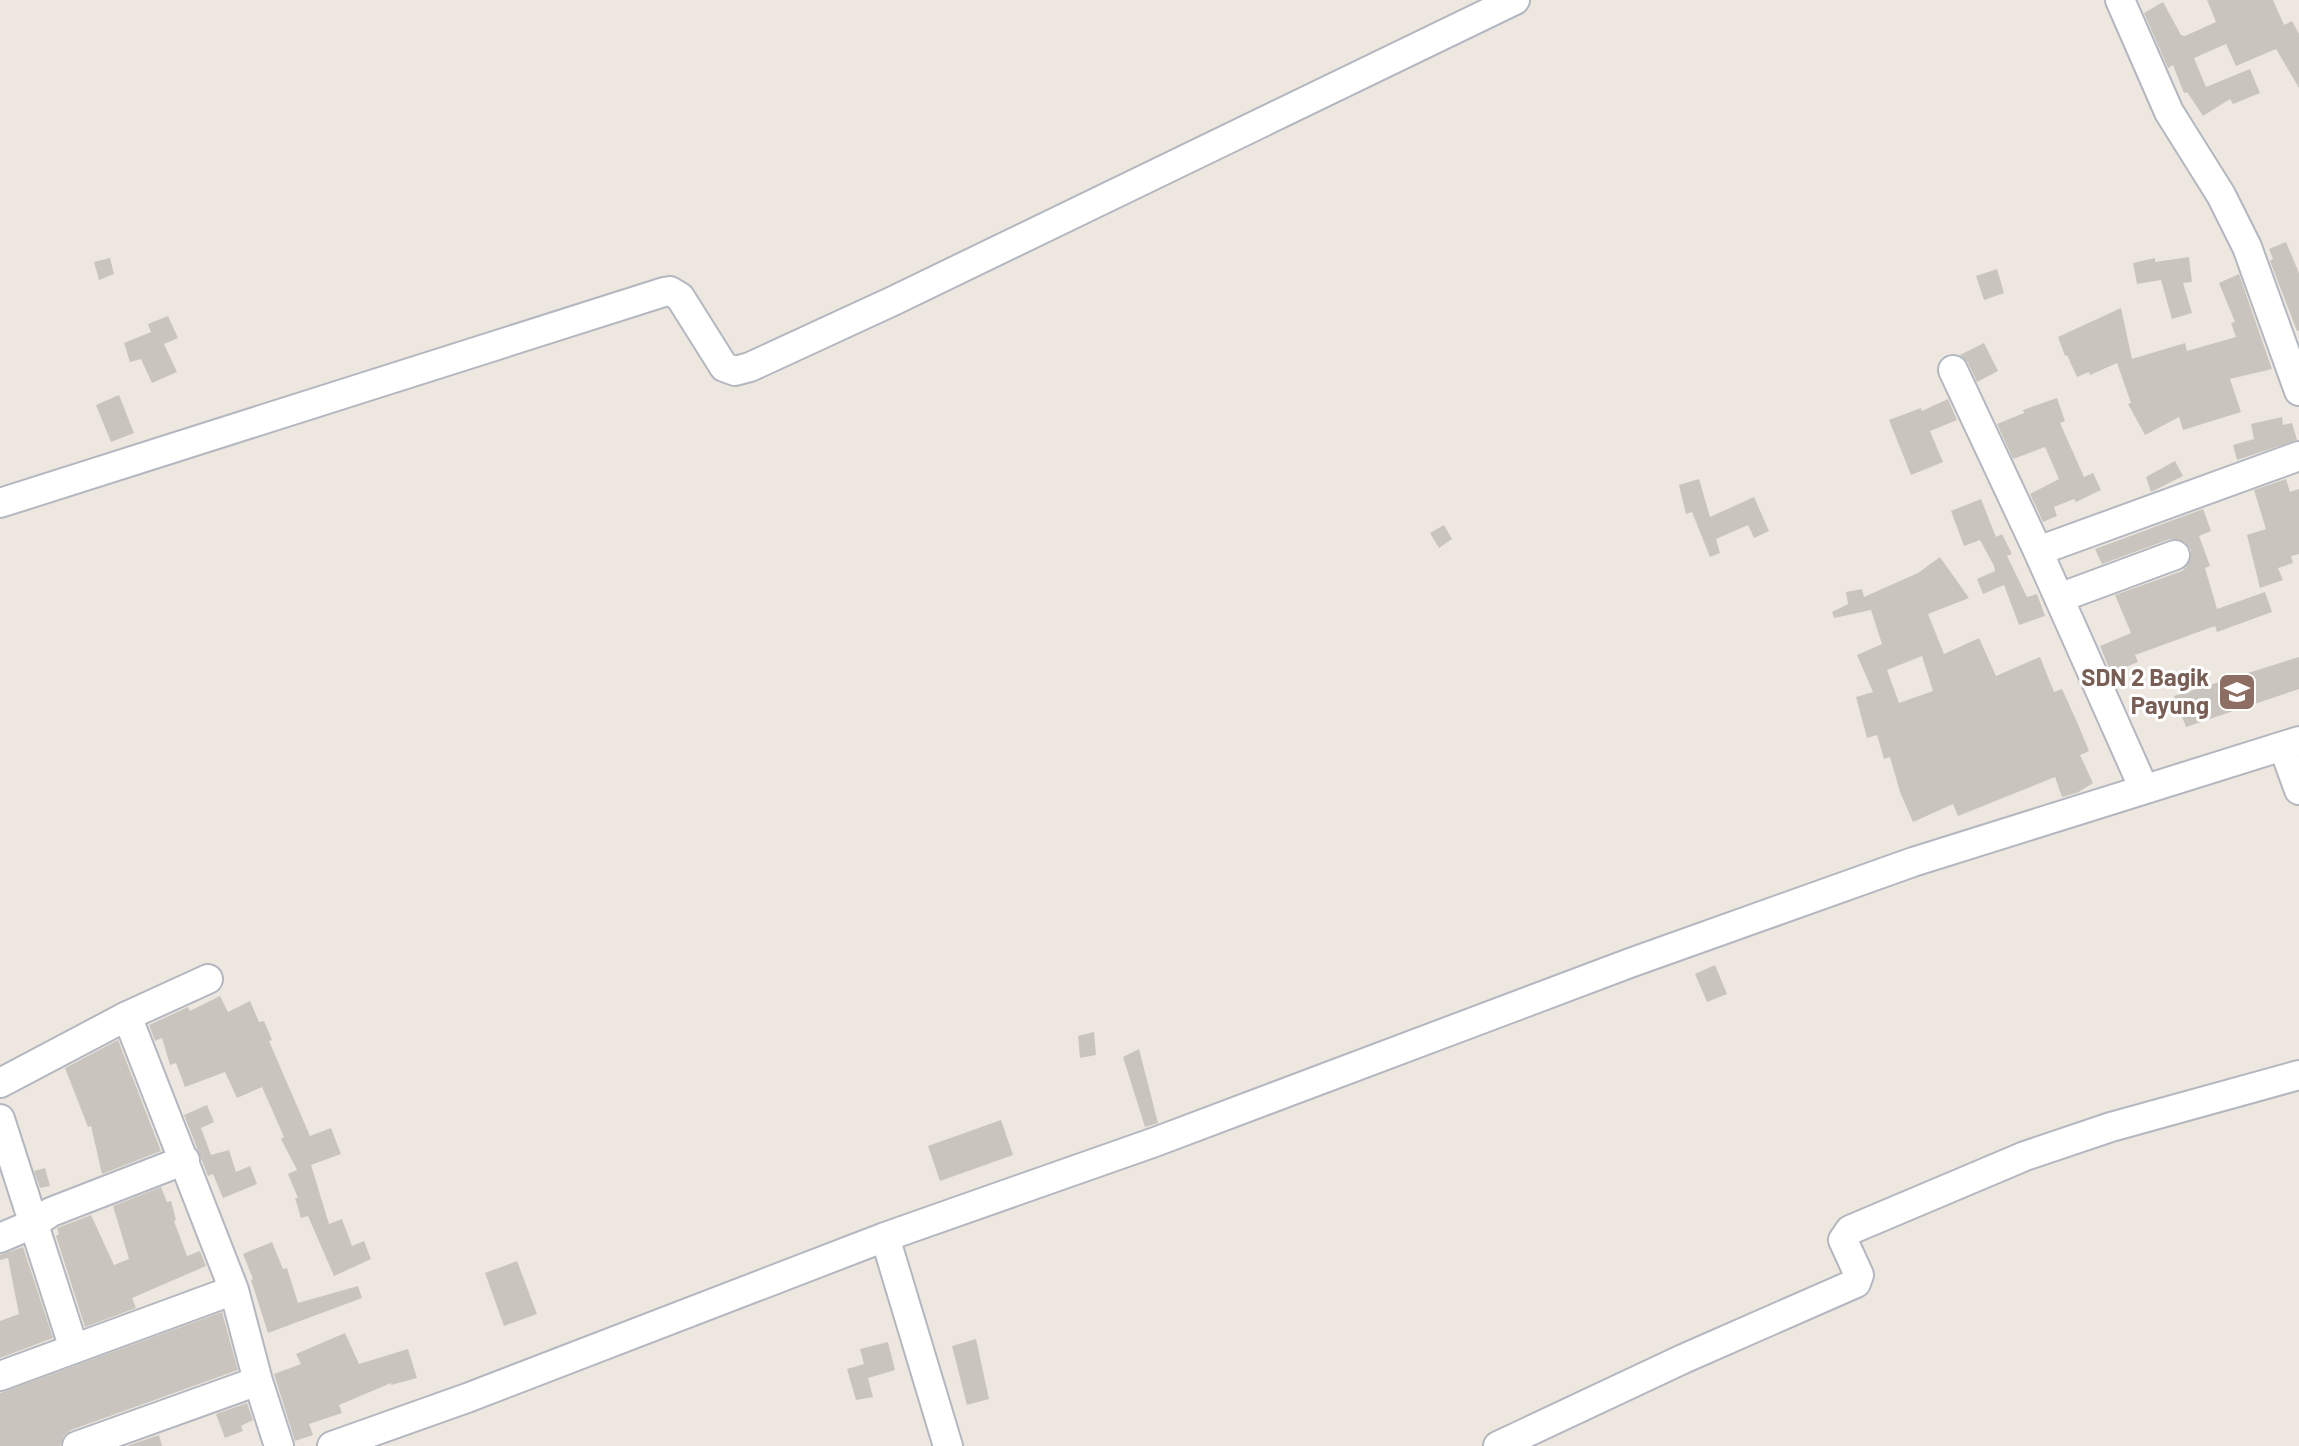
<svg xmlns="http://www.w3.org/2000/svg" width="2299" height="1446" viewBox="0 0 2299 1446" font-family="Barlow,sans-serif">
  <style>
    .building { fill: #c9c5be; fill-rule: evenodd }
    .lines { fill: none; stroke-linecap: round; stroke-linejoin: round }
    .minor-casing { stroke: #b3b7bf; stroke-width: 32 }
    .minor { stroke: #fff; stroke-width: 28 }
    .labels { text-anchor: middle; stroke-width: 6; stroke-linejoin: round; paint-order: stroke }
    .education-label { font-size: 24px; font-weight: bold; fill: #785e54; stroke: #fff; text-anchor: end }
  </style>
  <rect width="100%" height="100%" fill="#ede7e0"/>
  <path class="building" d="M2207 0H2273L2284 25 2292 21 2299 34V88L2276 49 2236 66 2226 44 2194 58 2206 87 2250 69 2260 93 2233 104 2230 99 2203 116 2187 92 2184 93 2173 65 2168 68 2144 13 2163 2 2181 35 2185 36 2216 22Z
    M2286 242 2299 273V331H2297L2270 261 2273 259 2269 249Z
    M2189 257 2192 282 2183 283 2192 313 2172 319 2161 280 2137 284 2133 263 2155 258V262Z
    M110 258 114 274 99 280 94 262Z
    M1997 269 2004 293 1984 300 1976 276Z
    M2239 274 2272 369 2230 379 2241 412 2183 430 2179 417 2145 435 2128 404 2131 403 2117 363 2090 375 2089 372 2077 377 2067 355 2065 356 2058 337 2121 308 2132 359 2185 343 2187 351 2236 337 2231 323 2235 322 2219 283Z
    M168 316 178 338 164 344 177 372 152 383 141 359 130 362 124 343 151 332 148 324Z
    M1984 343 1998 371 1977 382 1968 363 1960 355Z
    M119 395 134 433 111 442 96 405Z
    M2057 398 2065 421 2060 423 2084 477 2093 473 2101 490 2076 502 2074 499 2054 507 2057 516 2043 522 2030 494 2059 479 2045 447 2013 459 1997 424 2024 413 2023 410Z
    M1948 399 1957 420 1930 431 1943 462 1911 475 1889 420 1921 408 1922 411Z
    M2282 417 2283 425 2292 423 2297 440 2237 460 2233 445 2254 439 2251 424Z
    M2175 461 2183 476 2151 492 2146 477Z
    M1699 479 1710 517 1754 497 1769 531 1754 538 1748 525 1716 539 1720 553 1710 557 1692 512 1686 514 1679 485Z
    M2286 479 2290 492 2299 489V554L2291 556 2293 563 2278 568 2283 580 2260 588 2247 535 2266 529 2254 490Z
    M1981 499 1996 537 2002 534 2012 554 2007 556 2027 597 2037 594 2045 616 2019 625 2004 585 1983 594 1977 579 1995 571 1994 566 1980 540 1964 546 1951 511Z
    M2203 509 2211 531 2199 536 2210 566 2205 568 2217 609 2265 592 2272 612 2217 632 2215 626 2135 655 2138 662 2111 673 2100 646 2131 633 2115 595 2182 571 2188 565 2191 550 2185 542 2170 539 2102 564 2095 549Z
    M1444 525 1452 539 1439 548 1430 533Z
    M1940 557 1969 598 1928 614 1944 654 1979 638 1996 676 2040 657 2054 692 2062 689 2077 722 2089 751 2080 755 2093 783 2077 793 2062 797 2055 777 1958 816 1953 804 1913 822 1900 792 1890 757 1884 759 1877 735 1867 738 1856 697 1873 692 1857 655 1882 644 1871 610 1834 618 1832 612 1848 604 1846 592 1862 589 1864 597 1918 573ZM1922 656 1933 691 1899 703 1887 670Z
    M2299 657V689L2186 727 2174 696Z
    M1715 965 1727 994 1707 1002 1695 974Z
    M220 996 228 1012 250 1001 259 1022 264 1021 272 1040 269 1041 310 1136 331 1128 341 1154 311 1165 329 1224 342 1219 352 1246 364 1241 371 1259 334 1276 308 1216 301 1218 295 1198H298L288 1174 297 1170 281 1139 284 1137 262 1087 237 1098 225 1072 185 1087 176 1063 170 1065 162 1038 155 1041 149 1025 188 1007 190 1011Z
    M1094 1032 1096 1055 1080 1058 1078 1036Z
    M118 1040 161 1151 102 1174 91 1126 88 1127 65 1068Z
    M1139 1049 1158 1123 1145 1127 1123 1057Z
    M207 1105 214 1122 201 1128 211 1155 229 1150 236 1172 250 1166 257 1184 223 1198 213 1174 208 1176 184 1115Z
    M1001 1120 1013 1155 940 1181 928 1146Z
    M45 1168 50 1186 40 1188 34 1171Z
    M161 1187 167 1202 171 1201 176 1220 174 1221 187 1256 200 1251 206 1266 132 1298 136 1308 85 1327 56 1236 59 1234 57 1228 91 1215 114 1265 129 1259 113 1206Z
    M272 1242 283 1269 287 1268 298 1303 358 1286 362 1298 268 1333 251 1280 253 1279 243 1254Z
    M23 1247 53 1338 0 1358V1321L19 1314 8 1258 0 1260V1255Z
    M517 1261 537 1314 504 1326 485 1273Z
    M222 1312 238 1370 71 1430 64 1436 60 1446H0V1393Z
    M345 1333 359 1364 408 1349 417 1378 391 1385V1383L339 1405 342 1413 309 1424 313 1435 295 1441 274 1374 301 1364 296 1354Z
    M976 1339 989 1399 967 1405 952 1346Z
    M888 1342 895 1370 868 1378 873 1397 856 1400 847 1369 864 1364 860 1349Z
    M247 1403 253 1420 241 1426 243 1431 225 1438 216 1414Z
    M159 1435 162 1446H127Z"/>
  <g class="lines">
    <g class="minor-casing">
      <path id="minor" d="M2120 0 2169 112 2221 195 2247 247 2299 391
        M1953 370 2038 551 2144 789
        M0 503 664 292 670 291 680 297 724 367 735 371 750 367 893 301 1515 0
        M2038 551 2299 456
        M2059 598 2175 555
        M2283 746 2299 790
        M127 1016 234 1290 258 1381 279 1446
        M0 1083 127 1016 208 979
        M0 1119 74 1349
        M885 1237 948 1446
        M0 1238 35 1223 51 1212 185 1160
        M0 1376 234 1290
        M77 1446 258 1381
        M332 1446 467 1398 885 1237 1155 1142 1630 963 1913 862 2299 741
        M1498 1446 1683 1359 1856 1283 1859 1275 1843 1240 1850 1230 2025 1156 2111 1127 2299 1075"/>
    </g>
    <use href="#minor" class="minor"/>
  </g>
  <defs>
    <g id="school-square" transform="scale(2)"><rect x="-9" y="-9" width="18" height="18" rx="4" fill="#8d6e63" stroke="#fff"/><path d="M0-5L7-2L0 1L-7-2ZM-4 1L0 2.5L4 1V4Q0 6-4 4Z" fill="#fff"/></g>
  </defs>
  <g fill-rule="evenodd">
    <use href="#school-square" x="2237" y="692"/>
  </g>
  <g class="labels">
    <g class="education-label">
      <text x="2209" y="686">SDN 2 Bagik<tspan x="2209" dy="28">Payung</tspan></text>
    </g>
  </g>
</svg>
